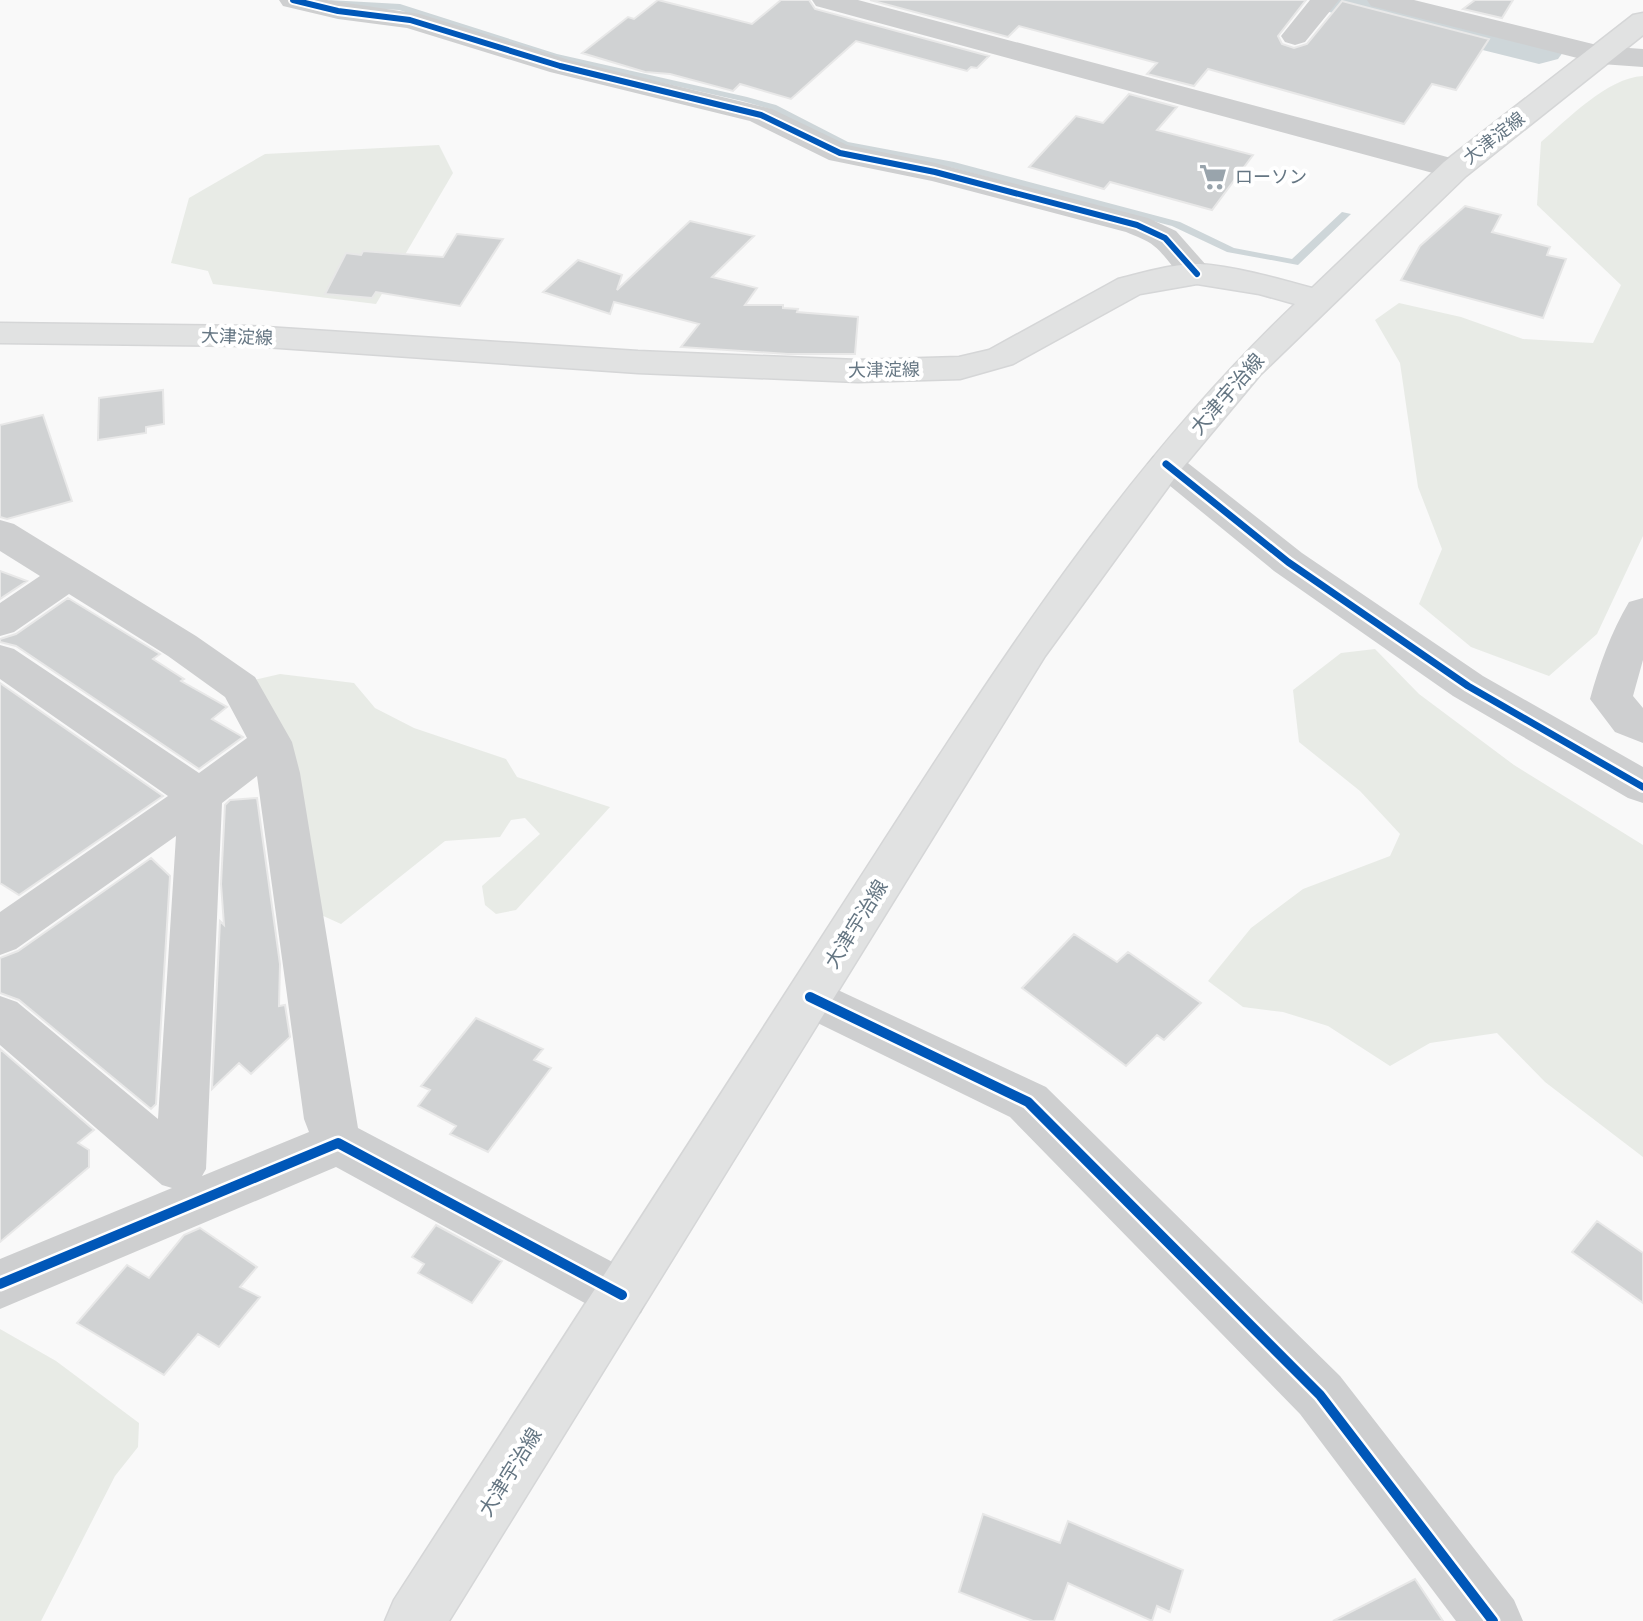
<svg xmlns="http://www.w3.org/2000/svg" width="1643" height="1621" viewBox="0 0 1643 1621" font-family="'Work Sans','Noto Sans JP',sans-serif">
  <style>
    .green { fill: #e8ebe6 }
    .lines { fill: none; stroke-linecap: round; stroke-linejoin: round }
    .stream { fill: #ced6d9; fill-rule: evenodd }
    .river { fill: #ced6d9; fill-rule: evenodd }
    .building { fill: #d0d2d3; stroke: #e8e8e8; stroke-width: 2 }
    .major-casing { stroke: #d5d6d7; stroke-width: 3 }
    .minor { fill: #cecfd0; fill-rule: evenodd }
    .major { fill: #e1e2e2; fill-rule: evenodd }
    .cycleway-far2-casing { stroke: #fff; stroke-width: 10 }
    .cycleway-far1-casing { stroke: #fff; stroke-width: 12 }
    .cycleway-casing { stroke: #fff; stroke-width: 15 }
    .cycleway-far2 { stroke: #0057b8; stroke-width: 6 }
    .cycleway-far1 { stroke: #0057b8; stroke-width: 7 }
    .cycleway { stroke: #0057b8; stroke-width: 10 }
    .labels { text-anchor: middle; stroke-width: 8; stroke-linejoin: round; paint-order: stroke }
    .far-street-label { font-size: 18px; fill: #657683; stroke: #fff }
    .far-poi-label { font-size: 18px; fill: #657683; stroke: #fff; text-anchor: start }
    .street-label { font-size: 20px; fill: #657683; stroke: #fff }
  </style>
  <rect width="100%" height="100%" fill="#f9f9f9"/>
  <path class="green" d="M1643 76V536L1597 634 1549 676 1471 647 1419 604 1442 549 1418 487 1400 363 1375 320 1399 303 1461 317 1523 339 1593 343 1621 285 1537 205 1541 142C1568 119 1607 78 1643 76Z
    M439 145 453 173 376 304 213 284 208 271 171 263 189 198 265 154Z
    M1375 649 1419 694 1514 765 1643 845V1157L1545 1082 1497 1033 1430 1043 1390 1066 1328 1026 1283 1012 1243 1007 1208 981 1251 928 1303 889 1390 856 1400 834 1360 791 1299 742 1293 690 1341 653Z
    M280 674 354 683 375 708 414 728 506 759 517 777 610 807 516 910 496 914 485 905 482 886 540 834 525 818 511 820 500 837 445 841 341 924 319 914 245 682Z
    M0 1329 56 1361 139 1423 138 1447 115 1476 41 1621H0Z"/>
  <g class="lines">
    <path class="stream" d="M328 0 400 4 557 54 747 97 776 105 848 142 954 162 1180 222 1234 248 1292 259 1342 212 1351 214 1298 265 1227 252 1172 226 953 168 842 146 770 109 742 101 552 58 399 10 348 7Z"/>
    <path class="river" d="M1317 0H1407L1558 37 1566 48 1558 59 1539 64 1325 11Z"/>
  </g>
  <path class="building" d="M658 0 752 24 781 0H809L815 9 989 56 977 68 971 67 967 71 856 41 791 99 740 84 733 91 670 74 645 72 582 53 628 17 634 19Z
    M870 0H1306L1278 36 1282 44 1294 48 1307 44 1342 1 1489 39 1456 90 1432 84 1404 124 1208 69 1194 86 1147 74 1157 63 1019 26 1008 37Z
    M1475 0H1513L1502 18 1463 9Z
    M1129 94 1177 107 1157 130 1253 155 1212 210 1110 182 1104 189 1029 167 1076 116 1103 123Z
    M1465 206 1501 215 1492 232 1550 247 1547 255 1566 259 1543 318 1401 280 1420 246Z
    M690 221 754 236 712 277 757 288 745 305H783V308L798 309 797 312 858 317 855 354H788L681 347 699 324 614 302 610 314 543 292 578 260 622 275 617 290Z
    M457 234 503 239 460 306 376 292 372 298 325 294 346 253 361 255 363 251 443 257Z
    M163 390 164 424 146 427V433L98 440 99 398Z
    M43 415 72 501 7 519 0 517V425Z
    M0 571 27 581 0 599Z
    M68 598 160 654 153 659 184 679 181 681 227 707 212 719 243 737 199 769 16 646 0 642V639L16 634Z
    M0 683 163 796 19 895 0 883Z
    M257 798 280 964 279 1006 285 1005 290 1037 251 1074 239 1063 212 1089 220 921 224 925 221 884 225 805 230 800Z
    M151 858 170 876 156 1104 151 1109 19 1000 0 993V958L18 951Z
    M1074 934 1117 962 1128 952 1201 1003 1164 1040 1157 1035 1126 1066 1022 988Z
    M476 1018 543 1049 534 1060 551 1068 488 1152 450 1134 456 1126 418 1106 430 1090 421 1086Z
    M0 1049 94 1130 78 1143 89 1150V1167L0 1242Z
    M1597 1221 1643 1253V1303L1572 1252Z
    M436 1225 502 1261 472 1303 418 1273 424 1264 412 1257Z
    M200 1228 257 1267 240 1287 260 1297 219 1347 198 1334 164 1375 77 1323 127 1265 149 1278 184 1235Z
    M983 1514 1060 1543 1068 1521 1183 1570 1170 1612 1157 1606 1152 1621 1068 1583 1054 1621H1033L959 1592Z
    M1415 1579 1443 1621H1333Z"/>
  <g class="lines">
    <g class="major-casing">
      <path id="major" d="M1643 13V35L1466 176 1260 375 1179 472 1045 656 449 1621H385L394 1600C542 1371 690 1142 838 912 976 699 1109 481 1295 304L1259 294 1197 284 1140 294 1013 364 960 379 858 382 638 373 250 346 0 343V323L250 326 638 351 858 360 959 357 989 350 1118 279C1142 273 1175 263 1200 264 1237 267 1275 278 1312 288L1444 162 1633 15Z"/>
    </g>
    <path class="minor" d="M279 0H327L420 14 569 60 772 109 847 145 935 163 1148 218 1176 231 1214 274 1209 281C1179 288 1174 262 1154 246 1147 240 1135 236 1126 232L932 181 829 160 750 121 550 72 407 28 338 19 283 6Z
      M812 0H858L1466 162 1471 169 1466 176 1455 178 1444 176 816 6Z
      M1310 0H1339L1305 42 1295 45 1285 42 1281 36Z
      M1367 0H1414L1601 46 1643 49V67L1601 64 1371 6Z
      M1166 452 1179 456 1302 553 1483 676 1643 767V803L1628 798 1453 696 1274 571 1153 472 1147 464 1153 456Z
      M0 520 14 524 196 636 255 677 292 742 300 773 358 1128 641 1277 649 1295 641 1313 622 1320 603 1313 336 1167 0 1309V1259L172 1188 162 1185 0 1045V996L17 1002 158 1119 176 836 16 949 0 955V912L168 796 0 679V645L14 649 199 773 247 738 225 697 168 656 69 594 14 632 0 636V603L40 576 0 551ZM257 776 304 1119 309 1132 202 1176 206 1169 222 803Z
      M1643 598V660L1633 696 1643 708V743L1615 732 1590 699C1599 666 1611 632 1629 602Z
      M810 977 1046 1087 1340 1376 1514 1600 1523 1621H1456L1300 1414 1010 1117 793 1011 786 997 793 983Z"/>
    <use href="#major" class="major"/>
    <g class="cycleway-far2-casing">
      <path id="cycleway-far2" d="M293 0 338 11 410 20 560 66 761 115 840 153 935 172 1137 225 1165 238 1197 274"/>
    </g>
    <g class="cycleway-far1-casing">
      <path id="cycleway-far1" d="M1166 464 1288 562 1468 686 1643 787"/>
    </g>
    <g class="cycleway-casing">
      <path id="cycleway" d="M810 997 1028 1102 1320 1395 1493 1621
        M0 1284 338 1143 622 1295"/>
    </g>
    <use href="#cycleway-far2" class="cycleway-far2"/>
    <use href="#cycleway-far1" class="cycleway-far1"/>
    <use href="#cycleway" class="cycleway"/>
  </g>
  <defs>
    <g id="supermarket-bare" transform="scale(2.16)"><path d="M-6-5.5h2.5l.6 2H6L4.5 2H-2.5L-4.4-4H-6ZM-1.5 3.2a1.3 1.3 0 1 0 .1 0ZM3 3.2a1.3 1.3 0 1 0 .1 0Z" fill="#99a4ac" stroke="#fff" stroke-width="2.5" paint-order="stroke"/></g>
  </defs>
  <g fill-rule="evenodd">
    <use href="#supermarket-bare" x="1213" y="177"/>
  </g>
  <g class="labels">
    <g class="far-street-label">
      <text transform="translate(1494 138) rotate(-38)" y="6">大津淀線</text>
      <text transform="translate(237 337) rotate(2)" y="6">大津淀線</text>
      <text transform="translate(884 370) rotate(-1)" y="6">大津淀線</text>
    </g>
    <g class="far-poi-label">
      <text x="1235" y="183">ローソン</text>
    </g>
    <g class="street-label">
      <text transform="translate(1227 394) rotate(-49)" y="7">大津宇治線</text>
      <text transform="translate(856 924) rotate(-58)" y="7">大津宇治線</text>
      <text transform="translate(510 1472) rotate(-58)" y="7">大津宇治線</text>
    </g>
  </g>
</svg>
